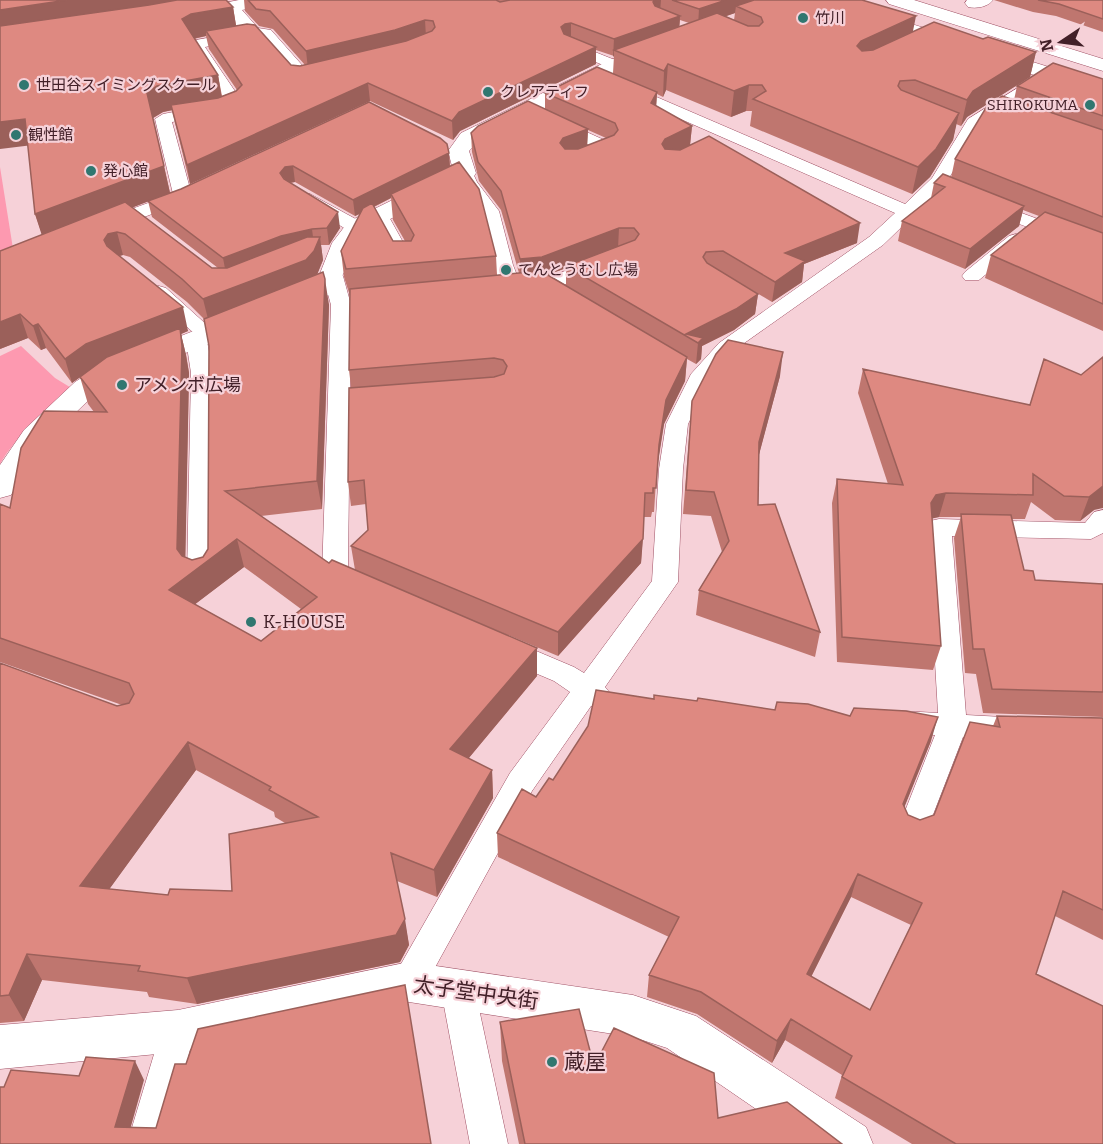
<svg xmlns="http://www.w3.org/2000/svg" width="1103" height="1144" viewBox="0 0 1103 1144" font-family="Bitter,'Noto Sans JP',serif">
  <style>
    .green { fill: #fd99b0 }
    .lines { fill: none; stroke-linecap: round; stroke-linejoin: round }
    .lane-casing { stroke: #9f5064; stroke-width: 1 }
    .street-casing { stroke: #9f5064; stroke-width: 1 }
    .highway-casing { stroke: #9f5064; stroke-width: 1 }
    .lane { fill: #fff; fill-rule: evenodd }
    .street { fill: #fff; fill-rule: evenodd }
    .highway { fill: #fff; fill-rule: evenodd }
    .wall { fill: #bf766f; fill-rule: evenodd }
    .shaded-wall { fill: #9b605a }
    .building { fill: #de8981; stroke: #9b605a; stroke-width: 1.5; fill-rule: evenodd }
    .poi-dot { fill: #307770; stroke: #f6d1d8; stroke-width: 2 }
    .labels { text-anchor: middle; stroke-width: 4.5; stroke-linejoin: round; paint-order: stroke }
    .far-poi-label { font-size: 15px; fill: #422028; stroke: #f6d1d8; text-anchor: start }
    .poi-label { font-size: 18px; fill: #422028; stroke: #f6d1d8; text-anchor: start }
    .near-street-label { font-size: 21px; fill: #422028; stroke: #f6d1d8 }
    .near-poi-label { font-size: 21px; fill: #422028; stroke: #f6d1d8; text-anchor: start }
  </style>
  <rect width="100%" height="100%" fill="#f6d1d8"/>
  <path class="green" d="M0 167 14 255 0 260Z
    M21 346 55 378 73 389C47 412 17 434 0 464V356Z"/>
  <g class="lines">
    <g class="lane-casing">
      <path id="lane" d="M241 32 248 36 246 39 205 47 243 103C233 116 189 119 172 122L192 196 189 200 115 228H101L99 224 101 220 173 194 155 119 163 114 226 102 189 44 196 40Z
        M570 42 620 62 623 65 615 70 610 68 565 49 563 46 565 43Z
        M1043 72 1051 77 1048 80 980 125 945 185 883 245 733 351 712 376 688 424 683 469 678 582 605 687 614 698 610 706 600 709 591 706 532 791 421 993 409 998 397 993 392 982 397 971 510 773 570 692 554 681 495 656 491 649 495 642 505 639 515 642 574 667 584 673 652 581 659 469 666 424 691 374 719 343 869 237 895 213 619 92 617 89 619 86H631L905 204 932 178 968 119Z
        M558 119 613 144 615 148C608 156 590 162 579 160L576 156 579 152 593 147 552 127 550 124Z
        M465 168 471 169 477 182 499 211 513 265 522 288 519 292H505C489 268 493 237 481 212 475 197 461 189 456 173L459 169Z
        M310 194 363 223 365 227 363 231H349L304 203 301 199 304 195Z
        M989 201 1103 243V256L983 210 980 206 983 202Z
        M379 210 385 211 388 215 414 262 411 266H397L394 262 370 215 373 211Z
        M1016 234 1023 236 1025 240 1023 244 979 280H965L962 276 965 272 1009 236Z
        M599 258 606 260 609 264 606 268 561 286 573 296 570 300H556L536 285 539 281Z
        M333 270 340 272 343 276 351 305 348 570 362 577 366 583 362 589C349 593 330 587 322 575L331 305 323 276 326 272Z
        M159 286 166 288 218 335 215 339 207 341 213 373V577L209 583 200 586 191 583 187 577 191 373 186 340 189 336 195 334 152 296 149 292 152 288Z
        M1103 510V533L1091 539 952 536 966 715 1003 717 1013 720 1017 728 1013 736 1003 739 963 737 924 838 913 842 902 838 898 829 935 735 902 733 892 730 888 722 892 714 902 711 938 713 927 527 930 521 939 519 1085 523 1094 512Z
        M458 974 470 979 475 990 508 1144H470L441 990 446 979Z
        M178 1014 190 1019 195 1031 165 1144H127L161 1031 166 1019Z"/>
    </g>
    <g class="street-casing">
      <path id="street" d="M239 0H276L273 4 242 10 258 28 271 30 309 73 312 77 309 81H295L259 40 246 38 225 14 189 21 183 19 180 15 183 11Z
        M967 0H993C988 7 976 9 968 7L965 3Z
        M655 43 662 45 665 49 662 53 622 69 477 143 469 151 476 173 473 178 364 232C349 251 347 277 329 295L114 382 95 394 45 442 11 495 0 498V465L24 430 75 382 94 370 311 285 319 276 332 243 348 222 453 170 448 151 461 133 608 61Z
        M409 962 633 995 696 1016 866 1127 873 1144H807L667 1048 633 1037 409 1002 178 1052 0 1069V1025L178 1010Z"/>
    </g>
    <g class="highway-casing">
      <path id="highway" d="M808 0H835L1103 84V97L811 4Z
        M886 0H914L1103 59V71L889 4Z"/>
    </g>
    <use href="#lane" class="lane"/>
    <use href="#street" class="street"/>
    <use href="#highway" class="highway"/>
  </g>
  <path class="wall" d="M244 0H862L913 32 983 39 1036 52 1030 77 967 117 961 126 956 124 953 140 930 177 912 194 750 126 752 111H746L731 117 666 90 663 97 657 94 656 106 692 126 690 145 857 243 804 264 802 282 772 302 720 271 758 294 755 314 734 330 702 346 701 359 696 364 687 359 685 381 664 424 657 466 654 512H652L651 517H644L641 563 558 656 429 602 537 648V676L468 759 492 770 493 798 437 897 397 881 409 945 400 962 197 1004 149 997 147 992 42 980 24 1021 0 1023V663L117 706 122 705 0 662V504L10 508 94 412 88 404 80 377 72 383 46 348 41 350 28 338 0 349 42 234 35 214 28 146 233 7 236 26 291 65 300 66 305 65 273 29 259 26 245 11ZM735 13 734 20 726 16ZM680 20 689 23 679 27ZM206 36 209 49 237 90 236 91 222 96 218 75 194 39ZM596 50 614 56 613 73 545 93V109L471 133 472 152 479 181 501 210 519 273 497 275 496 256 450 166 449 153 369 102 181 189 170 193 153 118 163 112 172 110 190 184 370 101 453 140 460 131 596 64ZM588 130 606 138 587 146ZM295 182 355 216 360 214 341 251 344 277 350 296 349 370 351 387 348 482 351 506 366 504 368 530 351 546 355 570 329 563 261 516 322 509 329 305 317 274 323 260 321 245H329L340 228 290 183ZM391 198 393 220 405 241H393L374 207ZM148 201 152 217 218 268H212L132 207ZM123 255 130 257 187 302 204 319 209 346 208 549 203 557 192 560 185 558 189 373 186 355 181 334 188 331 120 256ZM566 268V285L548 275ZM244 567 301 609 261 641 195 604ZM196 770 274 812 275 817 285 823 232 891 168 895 109 889Z
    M994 0H1103V32L1056 16 1033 12Z
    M1103 79V331L985 278 991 255 1039 216 1023 210 1019 226 965 269 898 241 902 221 931 198 934 183 951 178 955 159 1014 100 1017 86Z
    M863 369 1030 405 1081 375 1094 510 1080 521 1055 520 1031 502 1025 519H1012L1024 570 1035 580 1103 584V717L983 713 976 674 965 673 954 538 961 517H939L932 518 941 646 933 670 837 662 832 503 837 479 888 484 858 393Z
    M780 376 759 454 758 505 820 632 815 657 696 615 699 590 722 552 711 516 683 514 692 401Z
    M997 716 1103 718V940L1055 916 1036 974 1103 1144H912L835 1098 842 1075 785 1040 772 1063 697 1014 647 997 649 975 669 937 498 857 497 833 553 780 931 741 904 807 908 815 920 820 934 815 993 726ZM851 897 911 925 870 1010 811 977Z
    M500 1022 594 1066 718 1118 842 1144H519L502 1061Z"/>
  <path class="shaded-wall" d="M67 0H187L0 35V10Z
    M655 0H661L660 13 652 18 653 2Z
    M726 0H771L736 6 735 13 698 26 699 9Z
    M233 7 237 31H206V36L196 38 187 43 182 19 191 14Z
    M680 16 679 33 614 50V56L613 57 614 39Z
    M916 16 911 41 857 66V46L861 41Z
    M425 20 426 37 308 69 306 51Z
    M571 23V40L565 41 561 27 565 24Z
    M596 47V64L460 131 453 140 452 121 459 112Z
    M1036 52 1030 77 967 117 961 126 967 100 973 91Z
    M668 64 666 90 663 97 664 71Z
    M218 75 222 100 163 112 153 118 147 93 157 86Z
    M368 83 370 101 190 184 187 165Z
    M749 85 746 111 731 117 734 91Z
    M657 92 656 110 651 103Z
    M959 113 953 140 930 177 912 194 918 167Z
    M25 119 33 145 0 149V122Z
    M692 126 690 145 661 163 662 144 665 139Z
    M588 129 587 148 563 157 560 143 563 138Z
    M449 153 450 169 391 194V198L355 216 353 200Z
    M164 166 170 193 44 242 35 214Z
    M293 166 295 182 288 183 280 173 285 167Z
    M1024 206 1019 226 965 269 970 249Z
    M338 212 340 228 329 245 327 228Z
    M860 223 857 243 804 264 802 282 772 302 775 282 785 253Z
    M619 228 618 248 566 266V268L542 277 521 280 520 259Z
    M312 229 314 245 226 274 223 258 281 236Z
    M117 232 123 255 114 257 104 240 108 234Z
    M320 237 323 260 317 275 209 323 203 299Z
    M325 279 329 305 322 509 317 481Z
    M758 294 755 314 734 330 702 346 701 359 696 364 698 343 686 334Z
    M183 307 188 331 181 334 186 355 189 373 185 577 93 368 72 383 65 359 86 344Z
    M20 314 28 338 0 349V322Z
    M38 324 46 348 41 350 33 326Z
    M783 352 780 376 756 466 759 442Z
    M687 357 685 381 664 424 657 469 659 445 666 400Z
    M1103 486V508L1094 510 1080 521 1089 497Z
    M946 493 939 517 930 519 931 503 936 495Z
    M237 539 244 567 177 618 169 590Z
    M643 539 641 563 558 656V632Z
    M537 648V676L453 777 450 749Z
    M938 717 931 741 896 828 903 804Z
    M188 742 196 770 92 913 80 886Z
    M492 770 493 798 437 897 434 870Z
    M858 874 851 897 801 997 807 974Z
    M405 919 409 945 400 962 197 1004 187 978Z
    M27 954 42 980 24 1021 9 995Z
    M791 1019 785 1040 772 1063 777 1041Z
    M135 1061 144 1080 126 1144 115 1127Z"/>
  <path class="building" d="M0 0H67L0 10Z
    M177 0H226L233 7 191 14 182 19 218 75 157 86 147 93 164 166 35 214 25 119 0 122V26L149 5Z
    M248 0H496L500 2 510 0H655L653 2 655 6 680 16 614 39 571 23 565 24 561 27 564 34 596 47 459 112 452 121 368 83 187 165 171 105 218 98 236 91 242 85 206 31 247 24 255 25 291 65 300 66 406 41 432 31 435 27 433 21 425 20 395 30 306 51 270 11 256 9Z
    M672 0H726L699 9Z
    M754 0H862L916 16 861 41 857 46 862 51 873 50 934 22 983 39 988 37 1036 52 973 91 967 100 915 80 900 81 898 86 901 90 959 113 936 149 918 167 753 99 766 91 762 85H749L734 91 668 64 664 71 614 50 717 13 748 26H759L763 22 761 17 736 6Z
    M1038 0H1103V19L1059 4Z
    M1053 63 1103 79V116L1017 86Z
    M597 67 657 92 651 103 692 126 665 139 662 144 665 149 680 150 709 136 860 223 785 253 805 261 775 282 723 251 706 252 703 257 707 263 758 294 736 309 686 334 703 338 698 343 566 266 635 240 639 234 634 228H619L542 257 520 259 501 191 478 162 471 133 478 126 528 101 588 129 563 138 560 143 565 149H578L614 135 618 130 615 123 545 93Z
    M1002 96 1103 130V217L955 159 987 106Z
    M369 102 440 138 447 144 449 153 353 200 293 166 285 167 280 173 284 179 338 212 327 228 312 229 281 236 223 258 148 201 181 189Z
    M459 162 479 189 496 256 346 269 341 251 363 208 372 203 393 241H411L414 235 391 194Z
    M943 174 1024 206 970 249 902 221 945 187 934 183Z
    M125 202 212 268H227L307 237H320L314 251 306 260 203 299 182 279 125 234 117 232 108 234 104 240 107 246 183 307 86 344 65 359 38 324 33 326 20 314 0 322V251Z
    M1045 212 1103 233V304L991 255Z
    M541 271 687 357 666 400 659 445 656 488H653V493H645L643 539 558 632 351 546 368 530 364 480 348 482 349 388 494 377 504 374 507 366 503 360 494 358 349 370 350 289Z
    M323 272 325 279 317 481 225 491 329 563 332 560 537 648 450 749 492 770 434 870 391 853 405 919 396 935 187 978 138 971 140 966 27 954 9 995 0 996V663L117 706 129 703 134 694 129 683 0 638V504L10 508 21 448 44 411 107 412 80 377 107 357 180 328 182 346 177 549 182 556 192 560 203 557 208 549 209 346 204 319ZM237 539 317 597 261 641 169 590ZM188 742 271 787 269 790 318 817 229 834 232 891 170 889 168 895 80 886Z
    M728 340 783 352 759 442 758 505 775 504 820 632 699 590 729 541 714 492 686 490 692 401 716 354Z
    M1103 357V486L1089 497 1064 496 1033 474V495L946 493 936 495 931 503 941 646 842 637 837 479 903 485 863 369 1030 405 1044 359 1081 375Z
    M961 514 1011 515 1024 570 1033 571 1035 580 1103 584V692L992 689 984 649H973Z
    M596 690 654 699V695L697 701 698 698 775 710 777 702 808 704 850 716 854 708 906 711 938 717 903 804 908 815 920 820 934 815 970 722 1000 727 997 716 1103 718V910L1063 891 1036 974 1103 1006V1144H956L842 1077 852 1056 791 1019 777 1041 701 992 649 975 679 917 497 833 522 789 536 797 549 778 553 780 588 726ZM858 874 922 903 870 1010 807 974Z
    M405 985 431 1144H0V1087H4L11 1070 79 1076 86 1057 135 1061 115 1127 156 1128 175 1064H186L198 1029Z
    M579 1009 594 1066 614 1028 714 1073 718 1118 787 1102 842 1144H525L500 1022Z"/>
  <g class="poi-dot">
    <circle cx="803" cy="18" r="6"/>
    <circle cx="24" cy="85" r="6"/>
    <circle cx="488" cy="92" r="6"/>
    <circle cx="1090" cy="105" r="6"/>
    <circle cx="16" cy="135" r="6"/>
    <circle cx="91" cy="171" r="6"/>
    <circle cx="506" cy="270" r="6"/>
    <circle cx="122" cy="385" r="6"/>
    <circle cx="251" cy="622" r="6"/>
    <circle cx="552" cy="1062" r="6"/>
  </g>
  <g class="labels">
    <g class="far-poi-label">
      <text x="815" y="23">竹川</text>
      <text x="36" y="90">世田谷スイミングスクール</text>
      <text x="500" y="97">クレアティフ</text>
      <text x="1078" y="110" text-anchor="end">SHIROKUMA</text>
      <text x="28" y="140">観性館</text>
      <text x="103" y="176">発心館</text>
      <text x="518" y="275">てんとうむし広場</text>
    </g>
    <g class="poi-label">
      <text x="134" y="391">アメンボ広場</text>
      <text x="263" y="628">K-HOUSE</text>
    </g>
    <g class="near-street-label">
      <text transform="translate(476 993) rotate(8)" y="7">太子堂中央街</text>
    </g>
    <g class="near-poi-label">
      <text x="564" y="1069">蔵屋</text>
    </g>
  </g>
  <g transform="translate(1061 42) rotate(257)" stroke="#f6d1d8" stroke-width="4.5" paint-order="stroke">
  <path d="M0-4.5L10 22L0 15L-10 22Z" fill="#422028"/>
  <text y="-9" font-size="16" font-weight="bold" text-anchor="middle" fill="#422028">N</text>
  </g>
</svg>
